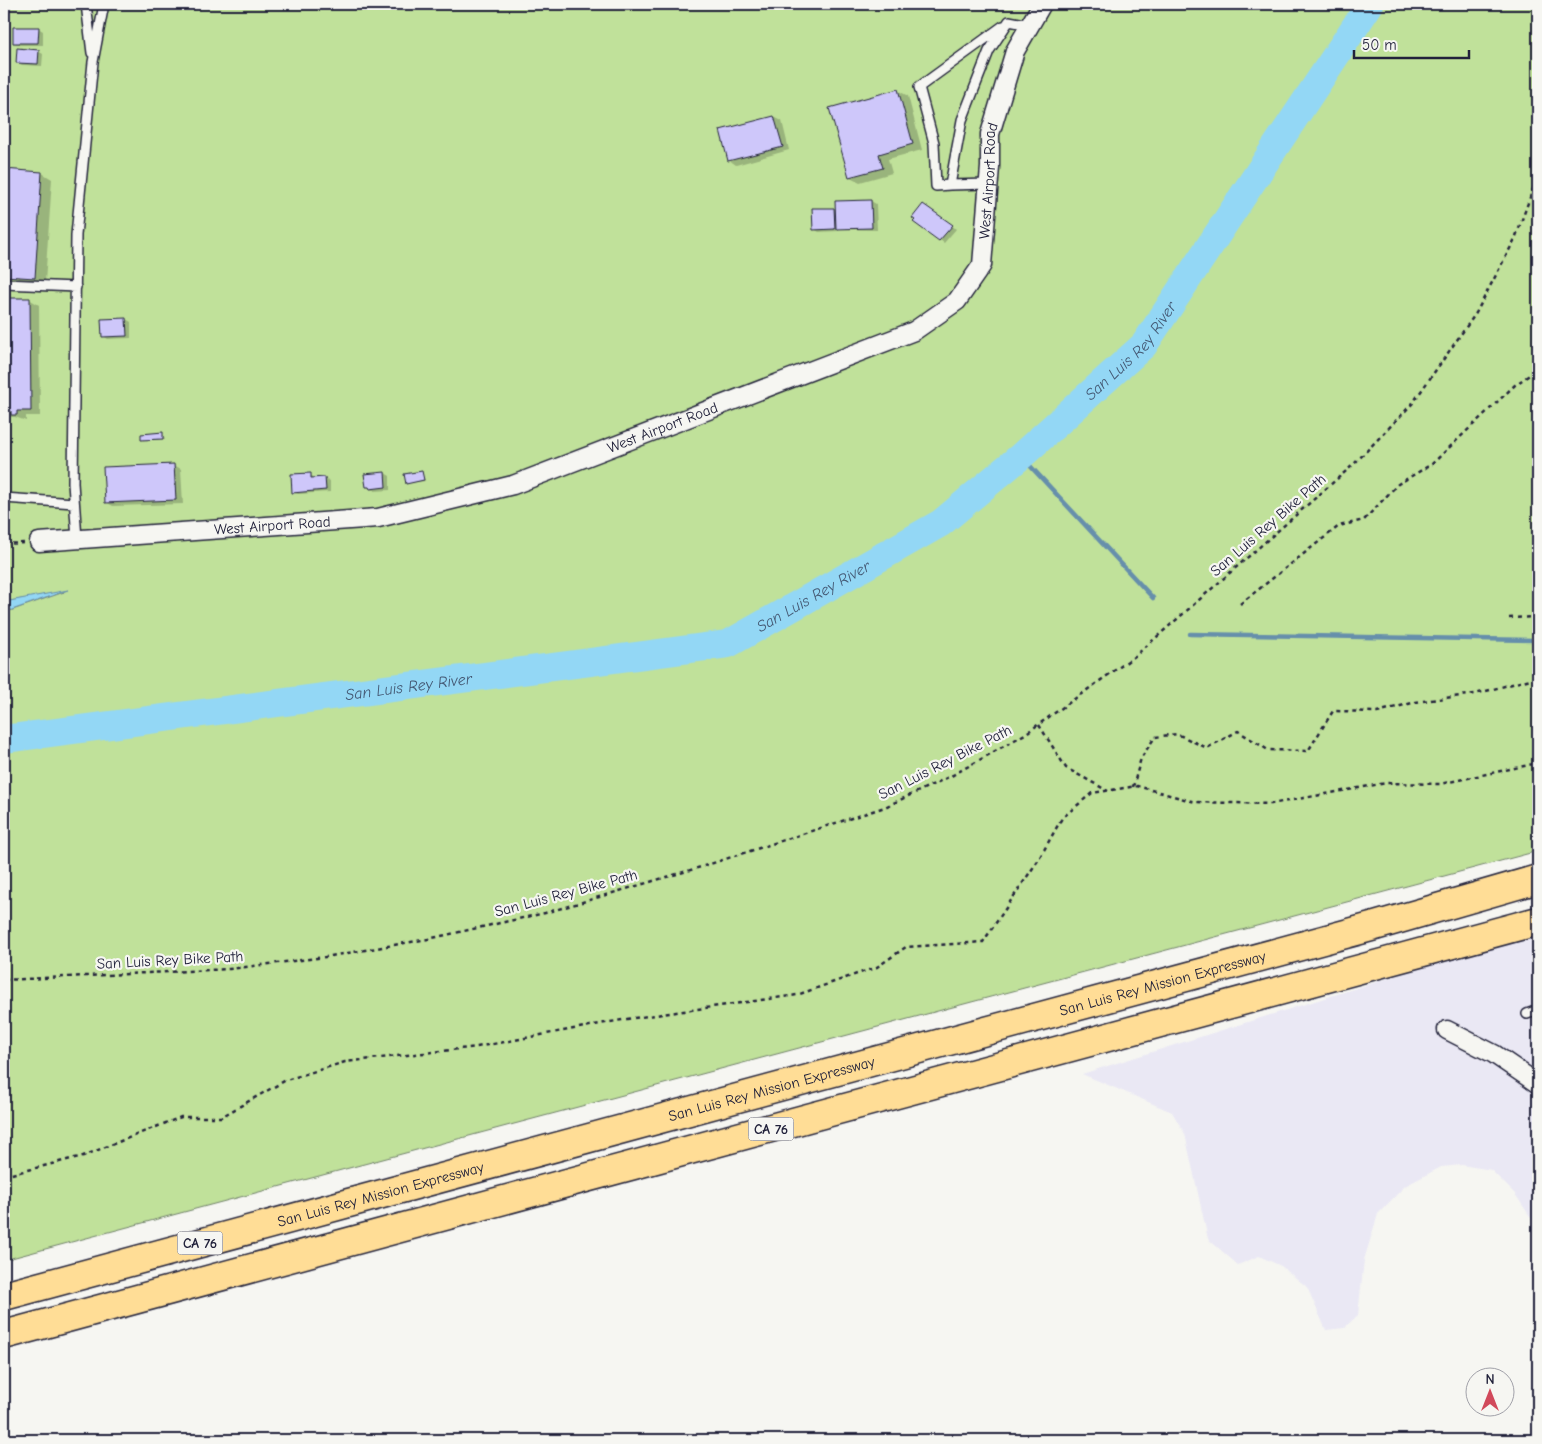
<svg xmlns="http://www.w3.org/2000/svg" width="1542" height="1444" viewBox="0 0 1542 1444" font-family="'Comic Neue',sans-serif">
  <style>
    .built { fill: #eae8f4 }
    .green { fill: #c0e19a; stroke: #71826a }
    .water { fill: #93d7f5; stroke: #668fab }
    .shadow { fill: #0003 }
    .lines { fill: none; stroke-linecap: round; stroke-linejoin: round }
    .stream { stroke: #668fab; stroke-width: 4.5 }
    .river { stroke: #93d7f5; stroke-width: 28 }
    .building { fill: #cec7fa; stroke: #22223b }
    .lane-casing { stroke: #22223b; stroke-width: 12 }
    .street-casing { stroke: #22223b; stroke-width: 21 }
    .highway-casing { stroke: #22223b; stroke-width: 31 }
    .path { stroke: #22223b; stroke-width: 2.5; stroke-dasharray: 4 4; stroke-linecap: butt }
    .lane { stroke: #f6f6f2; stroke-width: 9 }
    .street { stroke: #f6f6f2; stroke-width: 18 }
    .highway { stroke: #ffdd96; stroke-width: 28 }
    .labels { text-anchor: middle; stroke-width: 4.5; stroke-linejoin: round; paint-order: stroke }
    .shield { fill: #f6f6f2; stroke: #626272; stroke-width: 1 }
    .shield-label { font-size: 14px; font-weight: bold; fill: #22223b }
    .street-label { font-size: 15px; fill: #22223b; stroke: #f6f6f2 }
    .water-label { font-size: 16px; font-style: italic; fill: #445873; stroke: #f6f6f2 }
  </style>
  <rect width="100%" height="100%" fill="#f6f6f2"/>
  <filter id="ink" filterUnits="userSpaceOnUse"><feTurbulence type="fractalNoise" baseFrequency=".02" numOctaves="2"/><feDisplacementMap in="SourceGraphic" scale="10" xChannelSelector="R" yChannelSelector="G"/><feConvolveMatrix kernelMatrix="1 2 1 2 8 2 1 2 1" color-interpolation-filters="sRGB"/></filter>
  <g filter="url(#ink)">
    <path class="built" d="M1538 931V1228L1515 1194 1491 1170 1462 1165 1441 1167 1405 1186 1378 1214 1364 1260 1358 1315 1344 1328 1326 1330 1307 1287 1281 1266 1259 1256 1238 1265 1208 1239 1185 1134 1172 1112 1082 1074Z"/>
    <path class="green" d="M4 4H1538V851L4 1260V613L64 592 4 602Z"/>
    <path class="water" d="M68 590 9 611 4 613V602Z"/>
    <path class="shadow" d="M38 28 43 31V45H19L14 43Z
      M4 37 5 38V69H4Z
      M38 51 43 54 42 66 22 65 17 62Z
      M897 90 908 96 922 150 888 159 892 173 860 182 850 177Z
      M774 117 782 121 789 150 736 165 729 160Z
      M4 171 42 173 52 179 45 283 4 280Z
      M871 201 876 204 877 230 839 229V231L819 232 814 229 834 209 837 210 836 202Z
      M940 216 956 229 944 243 915 222Z
      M4 299H29L39 305 40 416H26V421L15 417H4Z
      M126 319 131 322V338L108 339 103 336V320Z
      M163 434 165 439 142 440Z
      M174 465 181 469 183 504 113 506 106 502Z
      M421 472 425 481 407 483Z
      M385 473 390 476V490L375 491 367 487 366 476Z
      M310 474 315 479 325 478 330 481V492L298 494 293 492Z"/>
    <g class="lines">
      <path class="stream" d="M1021 456 1153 598
        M1190 634 1538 640"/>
      <path class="river" id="s1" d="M4 739 728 644 941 523 1021 456 1144 345 1370 4"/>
    </g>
    <path class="building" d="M13 27H39L38 43H13Z
      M17 48 39 50 38 64 16 63Z
      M898 89 913 144 879 154 883 168 849 177 829 108Z
      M774 116 783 147 728 161 720 130Z
      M4 169 42 172 35 278 4 276Z
      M871 200 872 228 836 229 835 201Z
      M923 204 953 225 939 241 913 222 915 220 912 218Z
      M812 208H834L835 229 813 230Z
      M4 298H30L31 411H17V415H11V411H4Z
      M126 318 127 336 102 337 101 319Z
      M163 432V439L141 440V434Z
      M174 464 176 500 105 503 103 467Z
      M422 471 424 480 406 484 404 474Z
      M385 472 386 487 370 489 369 487H366L364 474Z
      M311 473V478L325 477 326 490 292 493 291 474Z"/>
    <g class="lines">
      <g class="lane-casing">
        <path id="lane" d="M86 4 92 53
          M989 184 950 185 962 120 989 51 1009 21 1030 25
          M950 185 936 186 934 143 919 87 1003 26
          M4 284 76 287
          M4 498 74 503
          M77 539 73 483 76 235 93 62 104 4
          M1527 1014 1538 1010"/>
      </g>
      <g class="street-casing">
        <g id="street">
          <path id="s2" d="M39 542 378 518 513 485 914 331 957 301 982 265 990 167V134L1015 51 1042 4"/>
          <path d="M1447 1030 1494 1054 1538 1084"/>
        </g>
      </g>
      <g class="highway-casing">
        <g id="highway">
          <path id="s3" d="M4 1296 1375 926 1538 879"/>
          <path d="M4 1335 1538 921"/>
        </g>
      </g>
      <path class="path" d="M4 544 25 543
        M1240 604 1339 526 1364 520 1398 484 1432 464 1515 385 1538 369
        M1509 618 1538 617
        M1039 725 1066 768 1108 791
        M1133 787 1141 758 1155 737 1177 734 1207 748 1238 731 1268 750 1308 751 1333 711 1377 712 1416 702 1475 694 1538 677
        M4 980 229 969 325 957 428 939 545 913 704 866 885 807 953 775 1025 734 1135 656 1353 465 1412 404 1476 313 1515 239 1538 175
        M4 1176 83 1156 181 1117H221L286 1080 345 1062 477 1047 627 1019 797 995 877 967 906 947 983 942 1039 859 1062 818 1092 793 1137 786 1195 802 1271 804 1386 783 1440 784 1538 763"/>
      <use href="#lane" class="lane"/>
      <use href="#street" class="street"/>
      <use href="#highway" class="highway"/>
    </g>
  </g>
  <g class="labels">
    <g class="shield">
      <rect x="748.5" y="1117.5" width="45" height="23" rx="4"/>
      <rect x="177.5" y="1231.5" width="45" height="23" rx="4"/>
    </g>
    <g class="shield-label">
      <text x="771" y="1134">CA 76</text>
      <text x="200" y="1248">CA 76</text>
    </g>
    <g class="street-label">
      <text dy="5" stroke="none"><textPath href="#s2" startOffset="1089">West Airport Road</textPath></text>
      <text dy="5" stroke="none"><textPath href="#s2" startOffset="639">West Airport Road</textPath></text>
      <text dy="5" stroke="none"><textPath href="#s2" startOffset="234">West Airport Road</textPath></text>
      <text transform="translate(1268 525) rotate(-41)" y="5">San Luis Rey Bike Path</text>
      <text transform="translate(945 762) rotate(-27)" y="5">San Luis Rey Bike Path</text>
      <text transform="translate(566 893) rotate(-15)" y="5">San Luis Rey Bike Path</text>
      <text transform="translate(170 960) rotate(-3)" y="5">San Luis Rey Bike Path</text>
      <text dy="5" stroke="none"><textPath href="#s3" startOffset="1200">San Luis Rey Mission Expressway</textPath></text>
      <text dy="5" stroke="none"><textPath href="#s3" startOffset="795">San Luis Rey Mission Expressway</textPath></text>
      <text dy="5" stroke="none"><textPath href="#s3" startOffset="390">San Luis Rey Mission Expressway</textPath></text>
    </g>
    <g class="water-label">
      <text dy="6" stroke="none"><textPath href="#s1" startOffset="1232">San Luis Rey River</textPath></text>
      <text dy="6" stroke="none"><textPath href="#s1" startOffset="828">San Luis Rey River</textPath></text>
      <text dy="6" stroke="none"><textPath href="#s1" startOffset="408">San Luis Rey River</textPath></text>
    </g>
  </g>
  <rect width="1542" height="1444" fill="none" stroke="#f6f6f2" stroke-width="20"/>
  <rect x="10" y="10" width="1522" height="1424" fill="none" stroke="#22223b" stroke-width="2" filter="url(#ink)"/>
  <g transform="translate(1490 1392)"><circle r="24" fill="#f6f6f2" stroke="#a1a1a9"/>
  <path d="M0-4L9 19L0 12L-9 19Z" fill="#d1495b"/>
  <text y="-8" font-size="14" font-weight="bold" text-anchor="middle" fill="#22223b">N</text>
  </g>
  <path d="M1354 50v8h115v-8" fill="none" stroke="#22223b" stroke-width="2.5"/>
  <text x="1362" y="50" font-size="15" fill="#22223b" stroke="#f6f6f2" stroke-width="4" paint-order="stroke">50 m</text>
</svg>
